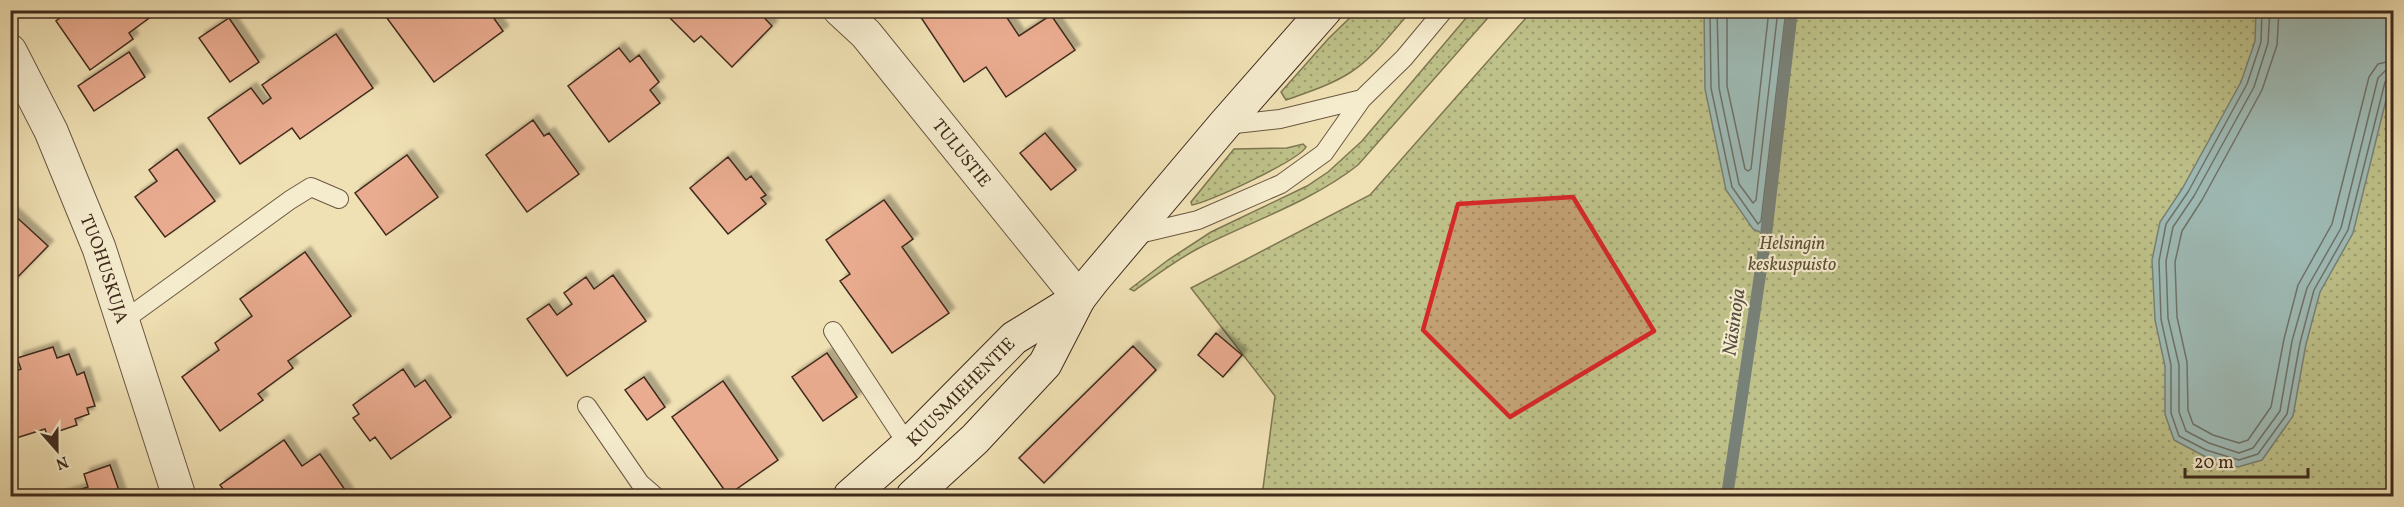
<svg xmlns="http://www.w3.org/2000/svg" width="2404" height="507" viewBox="0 0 2404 507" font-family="Vollkorn,serif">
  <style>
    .grass { fill: url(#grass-dots); stroke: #7e7652; stroke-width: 1.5 }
    .water { fill: #9ebbb6; stroke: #788178; stroke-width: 1.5 }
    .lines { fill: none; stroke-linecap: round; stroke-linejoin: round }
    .shore { stroke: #6e7269; stroke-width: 1.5 }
    .stream { stroke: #788178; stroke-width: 12 }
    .building { fill: #eaac90; stroke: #3f2a1c; stroke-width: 1.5; filter: url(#shadow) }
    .service-casing { stroke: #6b5842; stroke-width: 20 }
    .minor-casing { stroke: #6b5842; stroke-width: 35 }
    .secondary-casing { stroke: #3f2a1c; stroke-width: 35 }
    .service { stroke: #f5ecce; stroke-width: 18 }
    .minor { stroke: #f5ecce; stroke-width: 33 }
    .secondary { stroke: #f5ecce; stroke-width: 33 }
    .marked { fill: #d62828; fill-opacity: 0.2; stroke: #d62828; stroke-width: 4.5; stroke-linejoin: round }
    .labels { text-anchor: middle; stroke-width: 4.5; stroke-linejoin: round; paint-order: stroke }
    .street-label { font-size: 18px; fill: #3f2a1c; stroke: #f5ecce }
    .park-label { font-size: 18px; font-style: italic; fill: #5f5037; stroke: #f5ecce }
    .water-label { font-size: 20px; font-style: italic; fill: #574e42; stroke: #f5ecce }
  </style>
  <defs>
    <pattern id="grass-dots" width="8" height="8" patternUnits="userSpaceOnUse" patternTransform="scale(1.5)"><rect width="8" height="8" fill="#bec189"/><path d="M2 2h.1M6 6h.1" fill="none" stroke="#9c9d6f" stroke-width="1.8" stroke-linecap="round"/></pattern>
    <filter id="shadow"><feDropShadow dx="5.5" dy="-5.5" stdDeviation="1.5" flood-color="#0004"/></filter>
  </defs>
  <rect width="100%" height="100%" fill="#f0e1b4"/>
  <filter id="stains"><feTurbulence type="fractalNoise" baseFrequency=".00333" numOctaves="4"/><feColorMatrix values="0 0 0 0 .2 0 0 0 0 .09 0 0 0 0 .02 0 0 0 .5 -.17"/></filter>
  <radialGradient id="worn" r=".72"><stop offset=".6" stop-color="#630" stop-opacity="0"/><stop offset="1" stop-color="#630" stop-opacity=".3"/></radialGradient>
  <path class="grass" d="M1357 11H1411C1393 31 1374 57 1351 72 1331 85 1308 92 1286 100L1281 92 1329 38Z
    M1472 11H1494L1358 165C1311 202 1252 221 1199 248 1176 260 1155 276 1134 291L1130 289 1168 260 1211 232 1307 186 1328 172 1362 141Z
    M1532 11H2393V496H1262L1275 396 1191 288 1370 195Z
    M1303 144 1306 147C1299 160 1208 203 1192 205L1191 202 1234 149 1287 148Z"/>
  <path class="water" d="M1704 11H1792L1766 235 1753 229 1726 190 1705 89Z
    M2256 11H2393V72L2353 233 2320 292 2306 344 2293 416 2262 460 2238 467 2204 456 2174 440 2165 414V366L2155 320 2152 260 2160 222 2182 189 2241 82 2255 41Z"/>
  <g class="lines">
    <path class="shore" d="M1710 10 1711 88 1732 187 1758 224 1761 221 1786 10
      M1717 10 1719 88 1739 184 1753 203 1756 200 1778 10
      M1727 10V86L1745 169 1748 171 1751 169 1769 10
      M2262 10 2261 42 2247 84 2188 192 2166 224 2159 261 2161 319 2171 365V413L2179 436 2206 450 2239 460 2258 454 2287 414 2300 343 2314 290 2348 230 2385 82 2388 78 2394 77
      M2270 10 2268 43 2254 87 2194 196 2173 227 2166 261 2168 318 2179 365V412L2186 431 2209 443 2239 453 2253 448 2280 411 2292 341 2307 288 2341 228 2378 78 2385 71 2394 69
      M2279 10 2277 45 2262 90 2202 200 2182 231 2175 262 2177 317 2187 362 2188 410 2193 424 2213 435 2239 443 2248 440 2271 407 2284 339 2298 285 2332 224 2369 77 2378 64 2394 60"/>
    <path class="stream" d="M1727 496 1766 235 1792 10"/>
  </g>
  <path class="building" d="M70 10H160L129 33 133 39 90 70 56 21Z
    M381 10H488L503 31 434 82Z
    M662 10H757L772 26 732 67 701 36 694 42Z
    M916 10H1002L1019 36 1051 15 1075 50 1006 97 986 67 964 82Z
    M229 18 259 62 230 82 199 38Z
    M336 34 373 88 300 139 292 128 240 164 208 118 251 88 263 104 271 98 262 85Z
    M619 48 630 62 639 55 659 82 650 90 660 103 609 142 568 86Z
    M129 52 145 77 94 111 78 86Z
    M533 120 544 136 549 133 579 174 527 212 486 155Z
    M1045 133 1076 170 1051 190 1020 153Z
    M177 149 215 201 165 237 135 197 157 181 149 170Z
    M407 155 438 197 386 235 355 193Z
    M728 157 746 180 751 176 766 195 761 198 766 204 728 234 690 188Z
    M884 200 913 239 902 247 949 313 892 353 840 281 850 274 826 240Z
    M10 211 48 246 10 285Z
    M305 252 351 316 288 361 293 368 258 394 263 400 220 431 182 377 219 350 215 343 252 316 240 299Z
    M613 275 646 321 567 376 527 319 549 304 557 315 572 304 564 293 586 277 594 289Z
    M1216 333 1242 355 1223 377 1198 355Z
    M1133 346 1156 370 1044 483 1019 458Z
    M53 347 57 358 69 354 77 375 84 372 95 406 87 408 89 414 75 419 77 425 47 435 45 429 13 439 10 431V373L21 369 17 358Z
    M827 353 857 397 823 421 792 377Z
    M403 369 415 387 425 380 451 417 391 459 375 437 370 441 353 418 359 414 353 405Z
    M644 377 665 407 647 420 625 390Z
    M723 381 778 460 728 495 672 417Z
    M284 440 302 466 320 454 348 494 345 496H228L220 485Z
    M110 465 121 496H59L88 487 84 474Z"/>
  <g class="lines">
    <g class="service-casing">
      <path id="service" d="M1226 125 1280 119 1362 99
        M1135 235 1198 220 1281 184 1324 153 1362 99 1404 58 1444 10
        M123 321 290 200 311 187 339 199
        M833 331 908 445
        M587 406 640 483 655 496"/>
    </g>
    <g class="minor-casing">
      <g id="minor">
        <path id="s1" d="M840 10 866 34 1079 298"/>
        <path id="s2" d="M10 51 51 131 99 248 179 496"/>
      </g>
    </g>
    <g class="secondary-casing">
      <g id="secondary">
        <path id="s3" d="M850 496 908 445 1014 338 1079 298"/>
        <path d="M913 496 975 439 1045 364 1079 298 1093 280 1224 125 1325 10"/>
      </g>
    </g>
    <use href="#service" class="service"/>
    <use href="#minor" class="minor"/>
    <use href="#secondary" class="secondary"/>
  </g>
  <path class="marked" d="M1573 197 1654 331 1510 417 1423 330 1458 204Z"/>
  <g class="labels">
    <g class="street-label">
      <text dy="6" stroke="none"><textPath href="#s1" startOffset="188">TULUSTIE</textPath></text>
      <text dy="6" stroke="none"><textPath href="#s2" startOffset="238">TUOHUSKUJA</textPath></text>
      <text dy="6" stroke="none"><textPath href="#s3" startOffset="152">KUUSMIEHENTIE</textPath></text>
    </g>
    <g class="park-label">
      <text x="1792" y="249">Helsingin<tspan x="1792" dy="21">keskuspuisto</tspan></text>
    </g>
    <g class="water-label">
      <text transform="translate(1733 322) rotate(-82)" y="7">Näsinoja</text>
    </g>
  </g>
  <rect width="2404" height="507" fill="none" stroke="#f0e1b4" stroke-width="36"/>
  <rect x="12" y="12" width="2380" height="483" fill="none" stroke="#3f2a1c" stroke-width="3"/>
  <rect x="18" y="18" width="2368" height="471" fill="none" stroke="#3f2a1c" stroke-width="1.5"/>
  <g transform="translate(57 450) rotate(159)" stroke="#f5ecce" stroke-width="4.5" paint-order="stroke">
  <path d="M0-4.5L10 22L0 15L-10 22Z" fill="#3f2a1c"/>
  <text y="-9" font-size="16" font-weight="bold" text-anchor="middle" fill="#3f2a1c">N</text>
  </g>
  <path d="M2185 468v9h123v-9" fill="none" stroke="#3f2a1c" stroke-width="3"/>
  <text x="2194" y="468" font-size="18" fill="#3f2a1c" stroke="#f5ecce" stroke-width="4.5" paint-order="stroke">20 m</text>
  <rect width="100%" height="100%" filter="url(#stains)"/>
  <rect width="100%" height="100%" fill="url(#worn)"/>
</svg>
